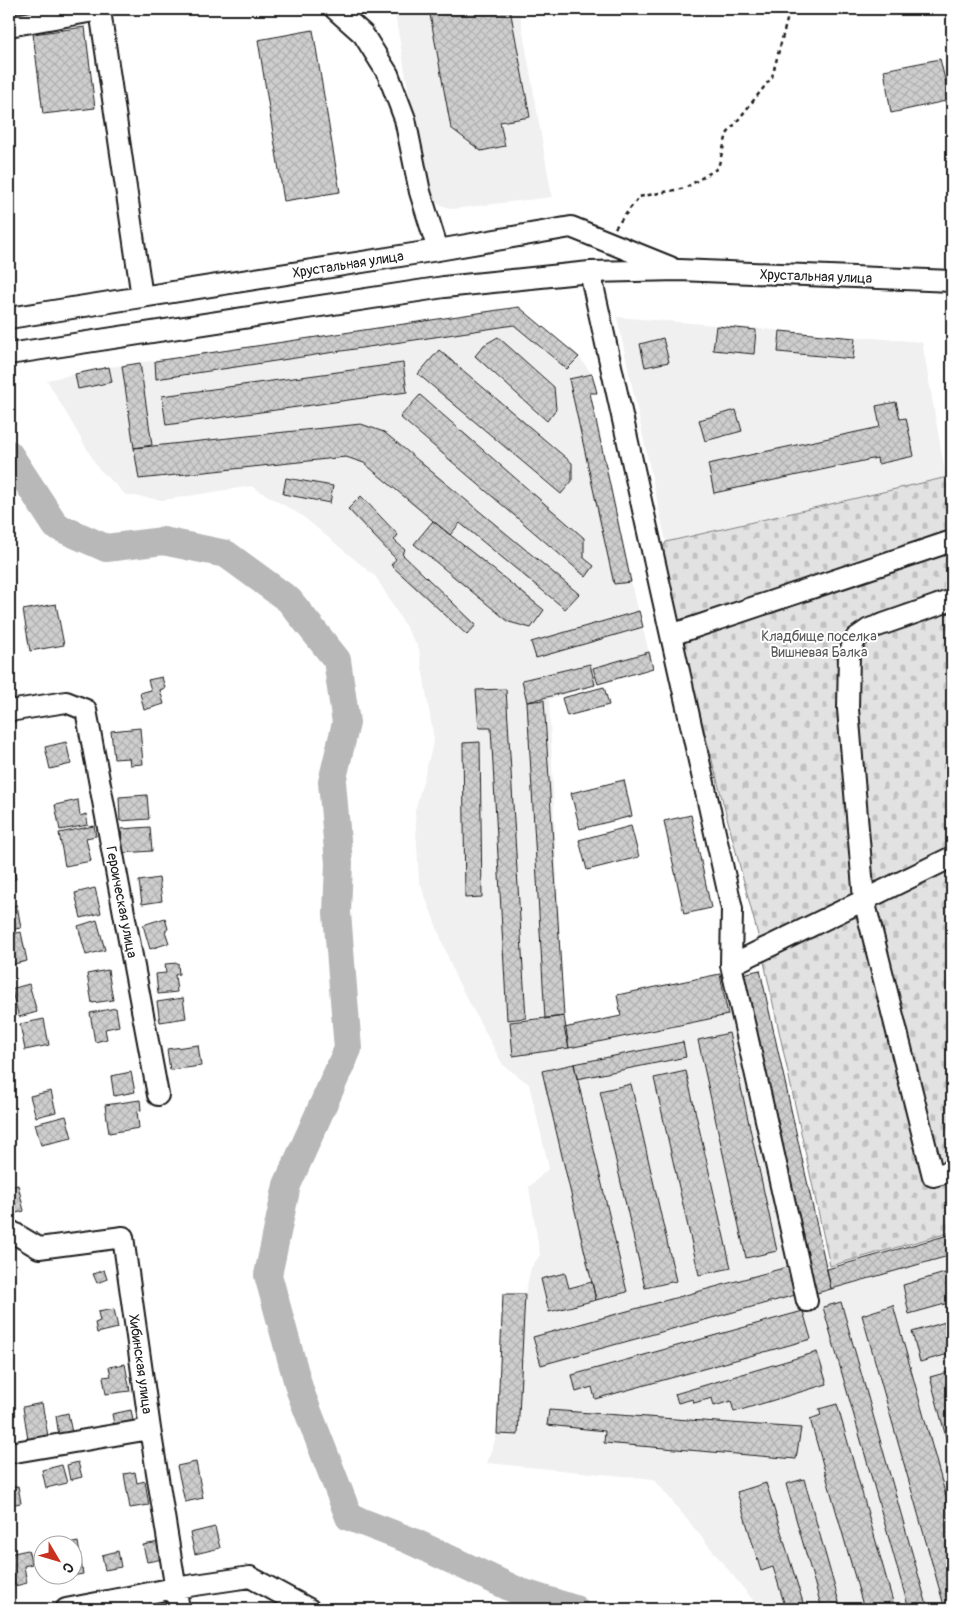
<svg xmlns="http://www.w3.org/2000/svg" width="961" height="1618" viewBox="0 0 961 1618" font-family="Pangolin,sans-serif">
  <style>
    .built { fill: #f0f0f0 }
    .cemetery { fill: url(#cemetery-stones); stroke: #7f7f7f }
    .lines { fill: none; stroke-linecap: round; stroke-linejoin: round }
    .river { stroke: #b8b8b8; stroke-width: 28 }
    .building { fill: url(#building-cross-hatch); stroke: #1c1c1c }
    .minor-casing { stroke: #1c1c1c; stroke-width: 24 }
    .path { stroke: #1c1c1c; stroke-width: 2.5; stroke-dasharray: 4 4; stroke-linecap: butt }
    .minor { stroke: #fff; stroke-width: 20 }
    .labels { text-anchor: middle; stroke-width: 4; stroke-linejoin: round; paint-order: stroke }
    .street-label { font-size: 14px; fill: #1c1c1c; stroke: #fff }
    .park-label { font-size: 14px; fill: #575757; stroke: #fff }
  </style>
  <defs>
    <pattern id="cemetery-stones" width="16" height="16" patternUnits="userSpaceOnUse" patternTransform="scale(1.25)"><rect width="16" height="16" fill="#e2e2e2"/><path d="M2 7V4a2 2 0 0 1 4 0v3zM10 15v-3a2 2 0 0 1 4 0v3z" fill="#c1c1c1"/></pattern>
    <pattern id="building-cross-hatch" width="8" height="8" patternUnits="userSpaceOnUse" patternTransform="scale(1.25)"><rect width="8" height="8" fill="#cecece"/><path d="M0 0l8 8M0 8l8-8" fill="none" stroke="#b0b0b0"/></pattern>
  </defs>
  <rect width="100%" height="100%" fill="#fff"/>
  <filter id="ink" filterUnits="userSpaceOnUse"><feTurbulence type="fractalNoise" baseFrequency=".02" numOctaves="2"/><feDisplacementMap in="SourceGraphic" scale="10" xChannelSelector="R" yChannelSelector="G"/><feConvolveMatrix kernelMatrix="1 2 1 2 8 2 1 2 1" color-interpolation-filters="sRGB"/></filter>
  <g filter="url(#ink)">
    <path class="built" d="M394 9H519L552 197 452 209 428 200Z
      M519 307 579 357 592 374 597 393H590L631 582 653 668 549 699 564 1027 621 1016 617 995 720 974 760 970 827 1269 952 1234V1609H757L753 1600 654 1479 487 1463 497 1434 503 1294H525L531 1268 540 1255 529 1187 549 1168 529 1084 503 1065 455 976 419 880 415 811 434 740 419 649 376 577 301 515 251 486 163 500 126 495 98 468 47 380 109 367Z
      M617 317 922 342 946 477 666 542Z"/>
    <path class="cemetery" d="M952 476V1232L830 1266 759 939 658 555 666 542Z"/>
    <g class="lines">
      <path class="river" d="M9 454 56 526 106 548 163 541 226 554 289 600 337 660 346 723 332 782 339 863 337 913 348 1049 287 1185 268 1275 300 1391 349 1517 409 1540 518 1591 575 1609"/>
    </g>
    <path class="building" d="M429 9H510L530 117 500 122 505 146 481 151 451 128Z
      M85 27 95 108 43 114 33 34Z
      M313 30 340 192 284 201 258 40Z
      M940 59 950 100 891 113 884 70Z
      M519 307 579 357 567 369 514 325 156 379 155 361Z
      M716 326 756 330 754 354 713 350Z
      M780 331 855 338 853 359 778 352Z
      M498 337 554 387 556 409 547 421 475 356 484 345Z
      M663 338 669 362 645 367 640 344Z
      M439 350 572 463V481L561 494 418 374Z
      M140 363 152 445 134 448 122 366Z
      M403 363 407 392 166 425 162 396Z
      M109 367 112 382 78 389 75 374Z
      M592 374 597 393H590L631 582 614 584 569 379Z
      M420 395 584 538V558L594 566 586 577 400 417Z
      M896 402 900 419 906 418 914 456 878 464 877 458 714 493 708 464 880 427 876 406Z
      M736 410 742 431 705 441 699 420Z
      M361 424 384 432 579 594 565 609 460 523 450 535 364 463 346 457 139 479 134 448Z
      M286 478 333 486 330 503 283 494Z
      M361 496 398 535 394 540 405 550 402 554 476 625 467 635 391 565 396 559 348 509Z
      M433 521 544 610 531 628 509 622 414 544Z
      M56 604 64 645 30 651 23 610Z
      M639 611 643 627 536 658 531 642Z
      M649 652 653 668 598 684 593 668Z
      M590 664 595 685 527 702 522 680Z
      M162 677 165 688 160 690 164 704 144 710 140 693 151 690 148 680Z
      M604 687 609 705 567 716 562 698Z
      M506 689 526 1018 507 1020 491 728H479L476 690Z
      M544 700 564 1016 545 1019 527 702Z
      M140 728 143 764 130 765 129 758 114 759 111 731Z
      M66 742 71 764 50 769 45 747Z
      M480 742 482 897 465 898 463 743Z
      M624 780 632 816 580 829 571 793Z
      M147 795 149 819 120 821 119 797Z
      M78 800 80 816 86 814 88 825 60 830 55 805Z
      M691 815 711 908 684 914 664 821Z
      M94 826 96 836 86 838 91 861 65 866 59 833Z
      M631 826 639 857 587 870 579 840Z
      M150 827 152 851 123 853 121 829Z
      M9 848 16 879 9 880Z
      M159 878 162 901 142 904 139 881Z
      M95 888 101 913 81 918 75 893Z
      M17 905 21 928 9 930V906Z
      M165 918 168 929 165 931 169 943 150 949 143 925Z
      M97 920 105 950 86 955 78 926Z
      M21 932 27 961 9 965V935Z
      M178 963 179 974 175 975 177 992 158 994 156 974 166 973 165 964Z
      M108 970 113 1000 92 1003 87 974Z
      M760 970 831 1289 813 1294 742 974Z
      M720 974 728 1015 569 1048 564 1028 621 1016 617 995Z
      M29 984 37 1012 19 1017 11 989Z
      M183 998 186 1018 160 1022 157 1002Z
      M116 1008 119 1026 105 1029 107 1039 95 1042 90 1013Z
      M564 1016 569 1048 513 1056 510 1022Z
      M44 1019 49 1045 25 1050 20 1024Z
      M729 1033 777 1251 746 1258 698 1040Z
      M683 1042 686 1057 577 1079 574 1064Z
      M198 1045 201 1066 170 1070 167 1049Z
      M574 1064 627 1292 596 1300 542 1071Z
      M686 1071 731 1268 699 1275 654 1078Z
      M131 1072 135 1092 114 1096 111 1076Z
      M631 1084 676 1281 645 1288 600 1091Z
      M51 1091 56 1112 36 1117 30 1096Z
      M140 1100 141 1110 137 1111 139 1128 109 1133 105 1105Z
      M66 1116 72 1138 41 1145 35 1124Z
      M18 1185 24 1211 9 1215V1187Z
      M952 1234V1255L831 1289 827 1269Z
      M791 1266 799 1294 541 1365 533 1337Z
      M104 1270 107 1279 97 1283 93 1274Z
      M952 1271V1302L909 1314 903 1285Z
      M565 1273 569 1288 592 1282 596 1300 549 1312 541 1279Z
      M503 1294H525L518 1435 497 1434Z
      M841 1302 928 1609H909L823 1307Z
      M893 1305 952 1518V1609H945L862 1315Z
      M114 1309 118 1328 97 1333 95 1323 100 1321 98 1312Z
      M803 1311 811 1339 595 1399 592 1387 576 1392 572 1375Z
      M952 1320V1353L920 1362 912 1332Z
      M817 1352 827 1384 734 1412 731 1401 714 1406 712 1398 694 1403 693 1399 678 1403 675 1394Z
      M125 1364 130 1391 106 1394 103 1377 111 1376 109 1367Z
      M952 1371V1460L930 1377Z
      M42 1403 48 1436 28 1440 23 1407Z
      M837 1404 895 1609H864L810 1419 821 1415 819 1409Z
      M131 1410 134 1426 115 1429 112 1414Z
      M549 1410 801 1428 796 1459 604 1443 605 1431 547 1425Z
      M68 1413 72 1433 59 1436 56 1416Z
      M78 1462 82 1477 70 1480 67 1465Z
      M196 1462 203 1498 185 1502 177 1466Z
      M62 1465 67 1483 46 1488 42 1470Z
      M135 1472 137 1483 145 1481 149 1505 130 1508 124 1474Z
      M804 1479 841 1609H822L786 1484Z
      M9 1483 10 1488 18 1486 21 1503 9 1505Z
      M766 1483 805 1609H786L773 1567 761 1571 737 1492Z
      M215 1527 220 1548 195 1554 190 1533Z
      M78 1542 83 1574 60 1578V1576H72V1546H59Z
      M159 1542 163 1559 147 1562 143 1545Z
      M28 1550 32 1564 24 1566 27 1583 15 1586 9 1554Z
      M118 1551 121 1567 105 1570 102 1555Z
      M9 1567 13 1584 9 1585Z
      M165 1599 167 1609H151L150 1602Z"/>
    <g class="lines">
      <g class="minor-casing">
        <path id="minor" d="M335 9 363 34 388 74 405 119 420 192 438 250
          M9 26 100 10 142 297
          M590 272 732 909 731 965 807 1301
          M9 318 438 250 571 227 670 267
          M9 354 444 287 590 272 679 270 952 281
          M952 600 869 629 856 638 849 654 848 709 864 900 933 1176 952 1171
          M671 635 952 541
          M9 711 66 702 86 710 158 1095
          M731 965 952 857
          M9 1230 39 1248 123 1237 150 1429 179 1609
          M9 1453 150 1429
          M66 1609 175 1588 250 1577 309 1609"/>
      </g>
      <path class="path" d="M615 228 639 197 685 188 718 168 727 134 772 77 787 20 788 9"/>
      <use href="#minor" class="minor"/>
    </g>
  </g>
  <g class="labels">
    <g class="street-label">
      <text transform="translate(348 264) rotate(-9)" y="5">Хрустальная улица</text>
      <text transform="translate(816 276) rotate(2)" y="5">Хрустальная улица</text>
      <text transform="translate(122 902) rotate(79)" y="5">Героическая улица</text>
      <text transform="translate(141 1364) rotate(82)" y="5">Хибинская улица</text>
    </g>
    <g class="park-label">
      <text x="819" y="641">Кладбище поселка<tspan x="819" dy="16">Вишневая Балка</tspan></text>
    </g>
  </g>
  <rect width="961" height="1618" fill="none" stroke="#fff" stroke-width="30"/>
  <rect x="15" y="15" width="931" height="1588" fill="none" stroke="#1c1c1c" stroke-width="2" filter="url(#ink)"/>
  <g transform="translate(58 1560) rotate(128)"><circle r="24" fill="#ffffff" stroke="#a4a4a4"/>
  <path d="M0-4L9 19L0 12L-9 19Z" fill="#c8321e"/>
  <text y="-8" font-size="14" font-weight="bold" text-anchor="middle" fill="#1c1c1c">С</text>
  </g>
</svg>
